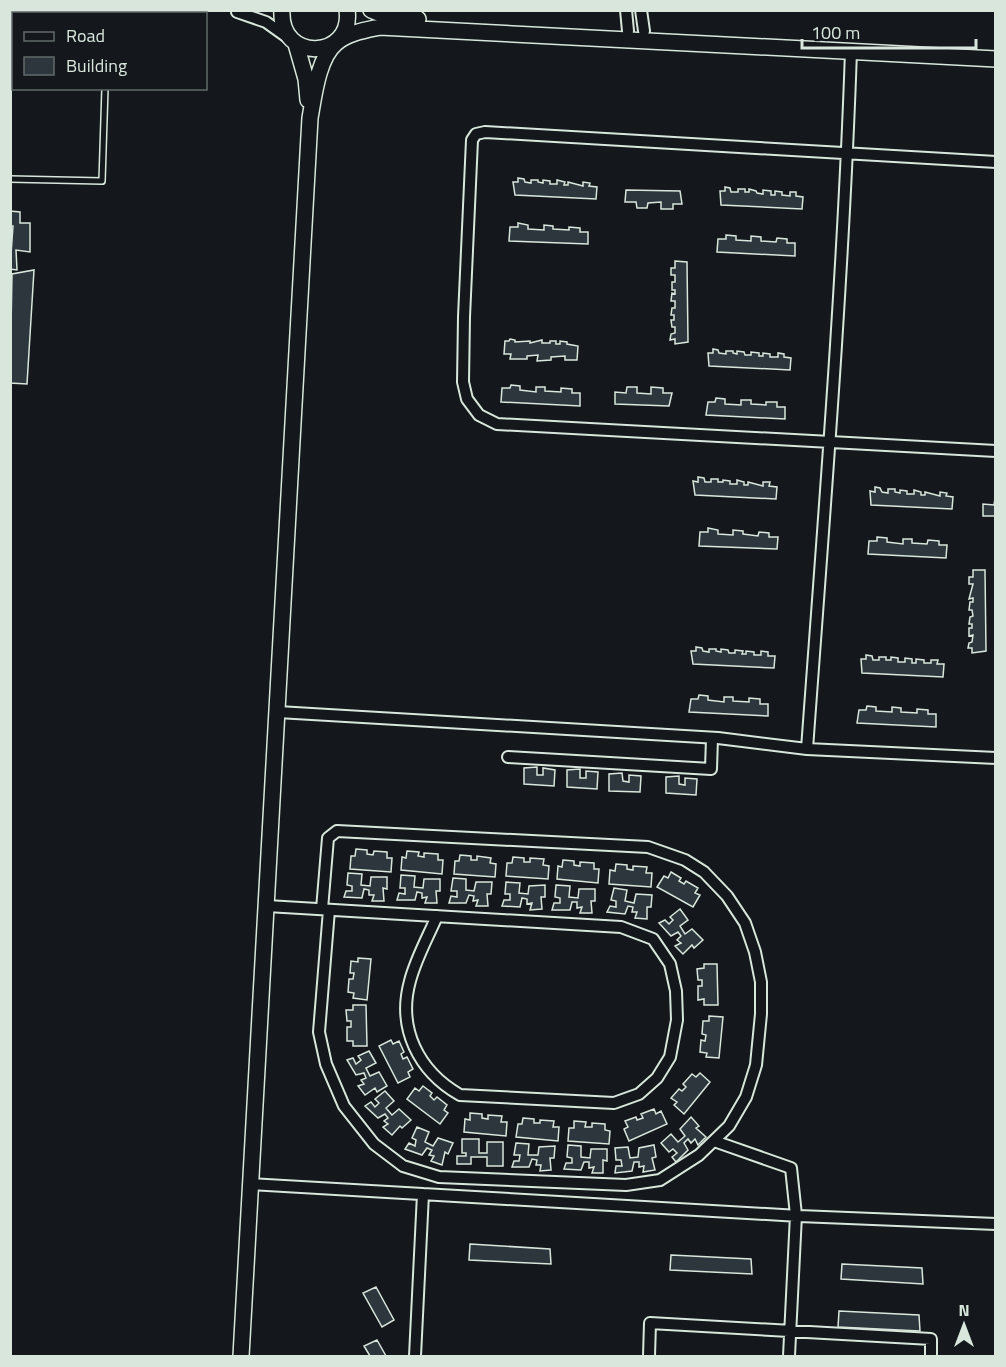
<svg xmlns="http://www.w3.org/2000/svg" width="1006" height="1367" viewBox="0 0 1006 1367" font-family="'Titillium Web',sans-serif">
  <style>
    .building { fill: #2c363c; stroke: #d8e6dc; stroke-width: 1.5 }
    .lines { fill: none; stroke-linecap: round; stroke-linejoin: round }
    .lane-casing { stroke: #d8e6dc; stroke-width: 8 }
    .street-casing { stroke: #d8e6dc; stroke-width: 14 }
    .secondary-casing { stroke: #d8e6dc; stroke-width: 18 }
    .lane { stroke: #14181c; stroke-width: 5 }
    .street { stroke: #14181c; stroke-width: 10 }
    .secondary { stroke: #14181c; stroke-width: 15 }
  </style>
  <rect width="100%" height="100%" fill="#14181c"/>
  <path class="building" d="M518 178 524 179 525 182 531 183V180H538V182L543 183V180L550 181V184H557V180L565 182 564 185H568V182L583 186V182L590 183 589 186 597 187 596 199 515 195 513 182H518Z
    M725 187 730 188 731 192H738V189H745V192H749V189L756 191 757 193 763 194V190L771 191V195H775V191L782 192V195L790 196V192H796V196L803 197 802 209 721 205 720 191H725Z
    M626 190 680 191 682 204H673V209H661V202L648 203 647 208H637L636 202H625Z
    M10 211 20 212V223H30V252L16 250 17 270 10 269 13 226H10Z
    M518 223 528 225V229L544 230V225L553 226V229L569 230V227L580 228V232H588V244L509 241 510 227H518Z
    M726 235 736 236V240L751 241V236L761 237V241L776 242 777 238 787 239V243H795V256L717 252 718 239H726Z
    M675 261 687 262 688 342 675 344V339L670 340 671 334 675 333V327H672L671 320H674V315H671L672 308H675V301H671L672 293 675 294V290H672V282H675V275H671V268H675Z
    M34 270 27 384 10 383 12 274Z
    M510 339 515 340V342L530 341V343L542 340V343H550V341H556V344H560V341L567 342V344L578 346 577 360H565V356L551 357V360L537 361 538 355 527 356V359H510L511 354H504L505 341H509Z
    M713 349 718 350 719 353 726 354V351H733V353L737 354V351L744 352 745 355H751V352L759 353V356H763V353L770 354V357H778V353L784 354V357L791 358 790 370 709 366 708 353H713Z
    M511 385 520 386V390L536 392V387H545V391L561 392V388L572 389V393H580V406L501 402 502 388H510Z
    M627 387H637V393L651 394V387L663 388V393H672L669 406 615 404V392L626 393Z
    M716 398 725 399V404L741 405V400H751V404L766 405V402H777V407H785V419L706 415 708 402H715Z
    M698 477 704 478 705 482H711V479H718V482H723V480L730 481V484H737V480L744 482V485H748V482L763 486V482H770L769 486 777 487 776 499 695 495 693 481 698 482Z
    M875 487 880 488 882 492 888 493V489H895V492L900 493V490L907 491V494H914V490L921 492V495H925V492L940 496V492L947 493 946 496 953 497 952 509 871 505 870 491 875 492Z
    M995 498 996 516H983V504L994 505Z
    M708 528 718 530V534L733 535V530L743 531V534L758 536 759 532 769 533V537H778L777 549 699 546 700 532H708Z
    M877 537 887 538V542L903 544V539H912V543L927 544 928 540 939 541V545H947L946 558 868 554 869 541H877Z
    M973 570H985L986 651 972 653V648H968L969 643 972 642 973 635 969 636V628H972V624H969L970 617 973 616 972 610H969L970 602H973V598L969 599 973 584H969V577H973Z
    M696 647 702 648 703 651 709 652V649H716V651L721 652V649L728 650 729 653H735V650L743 651 742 654H746V651L754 652V655H761V651L768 652V656H775L774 668 693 664 691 651H696Z
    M866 655 872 656 873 660H879V657H886V660H891V657L898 658V662H905V658L912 659V663H916V659L924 660V663H931V660H938L937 664H944L943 677 862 673 861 659H866Z
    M699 695 708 696V700L724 702V697H733V701L749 702V698L760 699V704H768V716L689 712 691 699H698Z
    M867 706 876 707V711L892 712V707L901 708V712L917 713V709L928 710V714H936V727L857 723 859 710H866Z
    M537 767V775H543V768L555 770 554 786 524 784V768Z
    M580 769V778H586V771L598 772 597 789 567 787V770Z
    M622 773 623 781 629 782V775L641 776 640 792 609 791V774Z
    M679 776V784L685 785V778L697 779 696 795 666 793V777Z
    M356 849 367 850V854L373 855 374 851 387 852V858H392L391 872 350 869 351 856H355Z
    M407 851 419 852 418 856 424 857V853L438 854V860H443L442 874 401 870 402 857 406 858Z
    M460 855 471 856V860H477V856L491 858 490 863 496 864 495 877 454 874 455 861H459Z
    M513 857 524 858V862H530V858L544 859 543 865 549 866 548 879 506 876 507 863H512Z
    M563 860 574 861V865L580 866V862L594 863V869H599L598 883 557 879 558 866 562 867Z
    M616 864 627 865V869L633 870V866L647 867 646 873H652L651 887 609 884 610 870 615 871Z
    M671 872 681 878 679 881 684 884 686 881 698 888 695 893 700 895 693 907 657 887 664 876 668 878Z
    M348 873 362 874 361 885 370 886 371 877H387V889L383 888 384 901H372L374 895H369V890L364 889 362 898 344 897 346 891H352V886L347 885Z
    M401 875 415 876 414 887 423 888 424 879H440V891H436L437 903H425L427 897 422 898V893L417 892 415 900H397L399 893 405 894V888H400Z
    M453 878 466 879V890L474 891 476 882H492L491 894H487L488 906H476L478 900 473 901 474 896 469 895 466 903H449L451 896 457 897V891H451Z
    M506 882 520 883 519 893 528 894 529 886 545 885V897H541L542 909 530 910 532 903 527 904V899L522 898 520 907 502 906 504 900H510V894H505Z
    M556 885 570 886 569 897 578 898 579 889H595V901H591L592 913H580L582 907 577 908V902H572L570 910H552L554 903H560V898L555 897Z
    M614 888 627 890 625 901 634 903 636 894 652 895 651 907H647V919L635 918 637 912H632L633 907 628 906 625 914 607 912 610 906 616 907V901L611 900Z
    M680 909 688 920 680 926 685 934 692 929 703 940 694 948 692 945 683 954 675 946 681 943 677 940 681 936 678 932 671 936 659 923 665 920 669 924 673 920 670 917Z
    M358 958 371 959 367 1000 353 998 354 993 348 992 349 979H353L354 973H350L351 961 358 962Z
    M704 964H717L718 1005H704V999L698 1000V986H702V980H698L697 969 704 968Z
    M353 1005H366L367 1046H353V1041H347V1027H351V1021H347L346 1010H353Z
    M709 1016 723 1017 719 1058 706 1057 707 1053 700 1052 701 1040 705 1041 706 1035 702 1034 703 1021H709Z
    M391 1040 393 1044 399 1041 404 1052 401 1054 403 1059 407 1057 413 1069 408 1072 410 1077 398 1083 379 1046Z
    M369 1051 376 1063 366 1068 370 1076 379 1072 387 1086 377 1092 375 1088 365 1095 358 1086 364 1084 361 1080 366 1078 364 1073 356 1075 347 1060 353 1058 356 1064 361 1060 358 1056Z
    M700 1073 710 1082 684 1114 674 1105 677 1102 671 1098 679 1089 682 1091 686 1087 683 1084 692 1074 696 1077Z
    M423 1086 432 1093 430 1096 434 1100 437 1097 447 1105 444 1110 448 1113 440 1124 407 1099 415 1088 419 1091Z
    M385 1091 394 1101 386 1108 392 1115 399 1109 411 1120 402 1128 400 1126 392 1135 383 1127 388 1124 384 1121 388 1118 385 1114 378 1118 365 1106 371 1102 375 1107 379 1103 375 1099Z
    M654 1109 656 1114 661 1111 667 1124 629 1141 624 1129 628 1127 625 1121 636 1117 637 1120 643 1118 641 1114Z
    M470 1113 482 1114V1118L488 1119V1115L502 1116 501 1122H507L506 1136 464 1132 465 1119 470 1120Z
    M691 1117 699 1126 696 1128 706 1137 698 1145 695 1139 691 1143 688 1139 684 1143 688 1150 676 1162 672 1157 677 1153 673 1149 669 1152 661 1143 671 1134 678 1142 685 1136 680 1129Z
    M523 1118 534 1119V1123H540V1120L554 1121 553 1127H559L558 1141 516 1137 518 1124H522Z
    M574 1121 586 1122 585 1127H592V1123L605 1124V1130L610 1131 609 1144 568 1141 569 1128H574Z
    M417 1127 429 1132 425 1142 433 1146 438 1138 453 1143 448 1154 445 1152 442 1165 431 1161 434 1156 429 1155 432 1150 427 1148 422 1155 405 1149 409 1143 415 1146 416 1140 412 1138Z
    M462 1139H479V1153H487V1142H503V1166H487V1157H471V1164H457V1156H466V1153H462Z
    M516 1143 529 1144 528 1155H538L539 1147 555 1146 554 1158H550L551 1170 540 1171 541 1165H536L537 1160 532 1159 529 1167H512L514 1161H519L520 1155H514Z
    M568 1145 581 1146V1157L590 1158 591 1149H607V1161L603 1160V1173H592L594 1167 589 1168V1162H584L581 1170 564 1169 566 1163H572V1158L567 1157Z
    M654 1145 656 1157 652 1158 655 1170 643 1172 644 1166 639 1167V1162H634L632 1171 615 1173 616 1166H622L621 1160H616L615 1148 628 1147 630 1158 638 1157 639 1148Z
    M470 1244 550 1249 551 1264 469 1260Z
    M671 1255 751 1259 752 1274 670 1270Z
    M842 1264 922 1268 923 1284 841 1279Z
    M376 1287 394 1320 382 1327 363 1293Z
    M839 1311 919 1315 920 1331 838 1327Z
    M377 1340 386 1356H370L364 1346Z"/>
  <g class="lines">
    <g class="lane-casing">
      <path id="lane" d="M106 10V14
        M10 179 102 181 105 88"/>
    </g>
    <g class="street-casing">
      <path id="street" d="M626 10 628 31
        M641 10 644 31
        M237 12 266 22 287 37
        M996 162 485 132 476 134 472 140 464 317 463 382 467 399 479 415 497 424 996 451
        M278 712 718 738 807 749 996 758
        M807 749C824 516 843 284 851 51
        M508 757 711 769 712 738
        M267 906 621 927 653 939 670 964 676 991 677 1020 670 1057 657 1078 639 1094 614 1103 460 1095C418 1071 397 1028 410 981 416 958 428 937 437 916
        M322 909 328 838 337 831 648 847 685 860 704 872 727 896 745 923 755 952 761 982V1014L756 1065 746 1097 729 1126 699 1155 660 1180 626 1185 439 1177 403 1166 374 1144 344 1106 326 1064 319 1032 329 910
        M714 1141 791 1168 796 1215 789 1356
        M251 1184 799 1216 996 1224
        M415 1356 423 1194
        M649 1356 650 1323 931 1339V1356"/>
    </g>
    <g class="secondary-casing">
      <path id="secondary" d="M282 10C279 64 354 59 347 10
        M371 10 386 16 418 19
        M296 44 306 79 308 100
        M241 1356 310 118C314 96 318 58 336 43 347 33 366 30 380 27L996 59"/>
    </g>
    <use href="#lane" class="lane"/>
    <use href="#street" class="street"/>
    <use href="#secondary" class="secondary"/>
  </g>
  <rect width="1006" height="1367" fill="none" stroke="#d8e6dc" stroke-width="24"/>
  <rect x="12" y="12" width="195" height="78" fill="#14181c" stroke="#626a69" stroke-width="1.5"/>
  <rect x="24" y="32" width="30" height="9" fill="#14181c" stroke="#626a69" stroke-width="1.5"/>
  <text x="66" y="42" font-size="18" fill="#d8e6dc">Road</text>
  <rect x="24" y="57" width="30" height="18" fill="#2c363c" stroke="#626a69" stroke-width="1.5"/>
  <text x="66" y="72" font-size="18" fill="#d8e6dc">Building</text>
  <g transform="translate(964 1325)" stroke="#14181c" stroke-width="4.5" paint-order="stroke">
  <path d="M0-4.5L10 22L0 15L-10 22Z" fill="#d8e6dc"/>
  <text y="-9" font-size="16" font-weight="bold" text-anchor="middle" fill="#d8e6dc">N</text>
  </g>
  <path d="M802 39v9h174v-9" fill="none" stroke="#d8e6dc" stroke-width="3"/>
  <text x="811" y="39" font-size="18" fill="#d8e6dc" stroke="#14181c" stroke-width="4.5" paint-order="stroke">100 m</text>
</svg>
